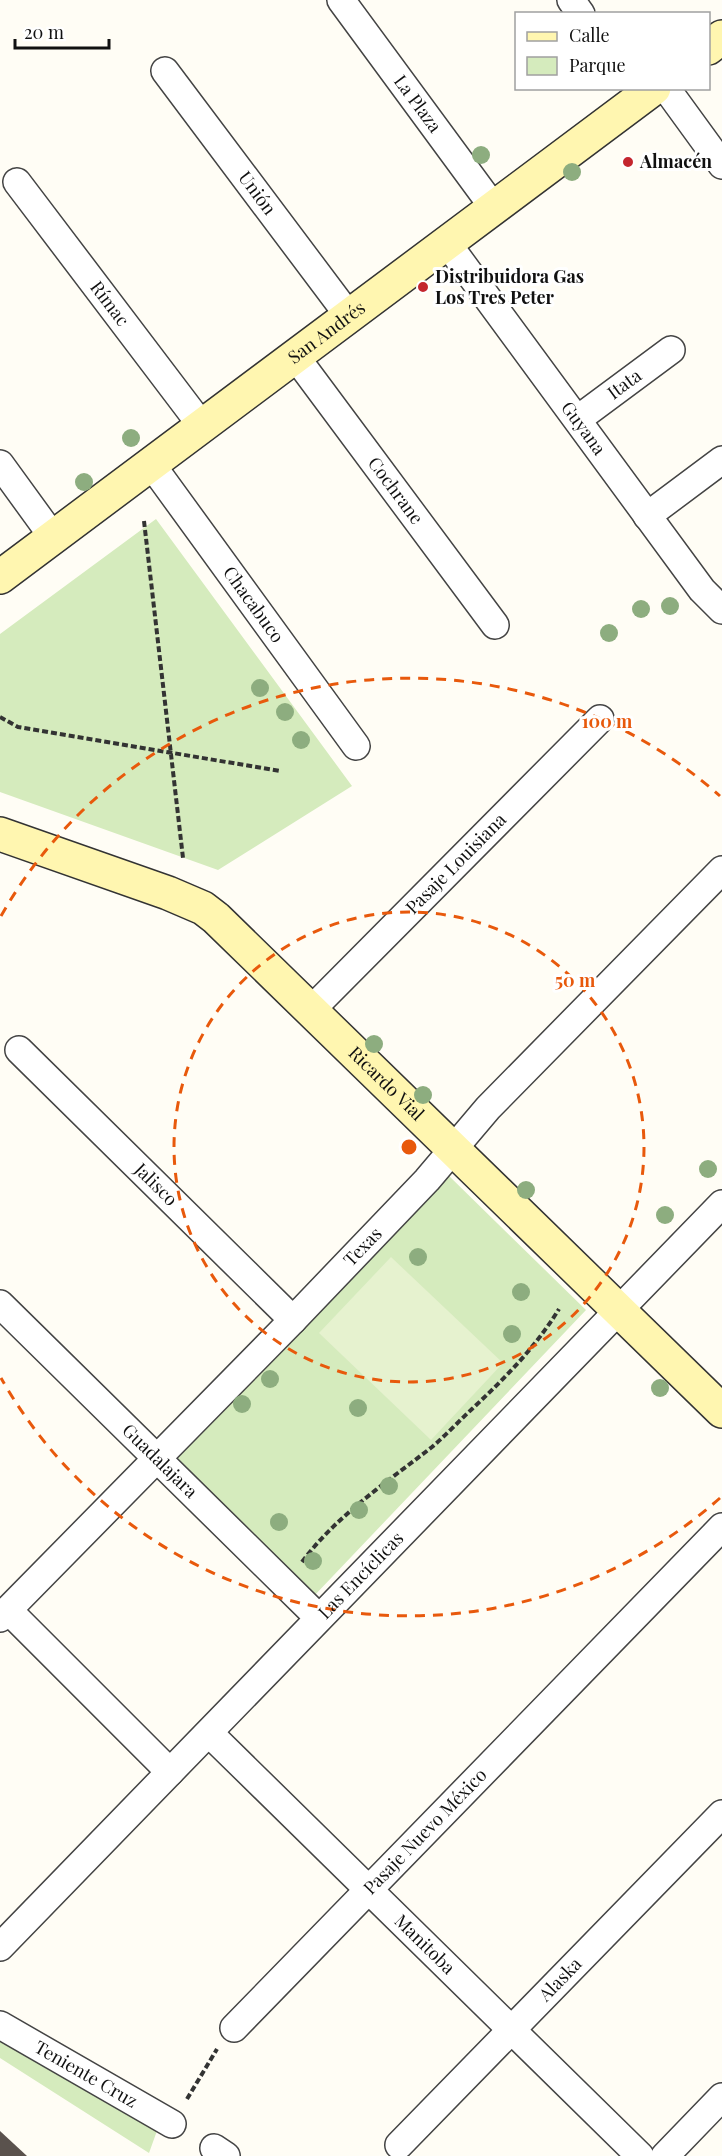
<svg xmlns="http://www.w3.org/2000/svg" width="722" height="2156" viewBox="0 0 722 2156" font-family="'Playfair Display',serif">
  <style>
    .green { fill: #d5ebbd }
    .pitch { fill: #e6f2cf }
    .building { fill: #5a524d }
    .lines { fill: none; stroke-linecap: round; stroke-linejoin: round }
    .street-casing { stroke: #444; stroke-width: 30 }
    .secondary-casing { stroke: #333; stroke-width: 36 }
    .path { stroke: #333; stroke-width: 4; stroke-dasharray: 6 3; stroke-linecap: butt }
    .street { stroke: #fff; stroke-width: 27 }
    .secondary { stroke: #fff6b0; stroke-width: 33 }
    .tree { fill: #8dad7f }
    .ring { fill: none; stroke: #e8590c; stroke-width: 3; stroke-dasharray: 10 8 }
    .poi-dot { fill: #c4262e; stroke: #fff; stroke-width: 2 }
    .labels { text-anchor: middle; stroke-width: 6; stroke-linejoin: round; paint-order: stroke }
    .street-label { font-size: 18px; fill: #111; stroke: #fff }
    .poi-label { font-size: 18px; font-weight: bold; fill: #111; stroke: #fff; text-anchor: start }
    .centre { fill: #e8590c; stroke: #fff; stroke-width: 3 }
    .ring-label { font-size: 18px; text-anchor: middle; font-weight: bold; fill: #e8590c; stroke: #fff; stroke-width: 6; stroke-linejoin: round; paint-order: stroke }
  </style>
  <rect width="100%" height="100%" fill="#fffdf5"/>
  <path class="green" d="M156 519 352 786 218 870 0 792V634Z
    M446 1173 586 1310 313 1597 175 1456Z
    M0 2028 158 2128 149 2153 0 2058Z"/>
  <path class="pitch" d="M391 1257 503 1363 431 1440 319 1333Z"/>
  <path class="building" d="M0 2131 27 2156H0Z"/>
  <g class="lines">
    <g class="street-casing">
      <g id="street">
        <path id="s1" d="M341 0 494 208"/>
        <path d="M571 0 581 14"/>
        <path id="s2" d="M165 71 349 316"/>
        <path d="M666 88 722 165"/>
        <path id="s3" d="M17 182 202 426"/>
        <path id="s4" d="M447 243 702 590 722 610"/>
        <path id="s5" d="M295 356 495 625"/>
        <path id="s6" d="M578 419 671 350"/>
        <path d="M0 464 53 537"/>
        <path id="s7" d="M151 464 356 746"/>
        <path d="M647 516 722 460"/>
        <path id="s8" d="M311 1010 600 719"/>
        <path id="s9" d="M19 1050 293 1320"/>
        <path id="s10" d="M0 1304 319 1618"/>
        <path d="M8 1610 170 1772"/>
        <path id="s11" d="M0 1618 293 1320 427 1180 488 1108 722 870"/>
        <path id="s12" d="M209 1733 640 2156"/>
        <path id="s13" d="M0 1947 722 1204"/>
        <path id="s14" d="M0 2025 172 2124"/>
        <path id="s15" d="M234 2028 722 1527"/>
        <path id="s16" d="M399 2145 722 1814"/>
        <path d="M214 2148 226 2156"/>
        <path d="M665 2156 722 2097"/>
      </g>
    </g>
    <g class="secondary-casing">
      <g id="secondary">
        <path d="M708 48 722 37"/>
        <path id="s17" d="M0 577 654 88"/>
        <path id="s18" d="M0 834 168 893 203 908 216 918 722 1411"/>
      </g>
    </g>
    <path class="path" d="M144 521 183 858
      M0 717 18 727 280 771
      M302 1562C336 1516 387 1482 432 1447 446 1435 459 1421 472 1409 505 1378 535 1348 559 1309
      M187 2099 217 2049"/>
    <use href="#street" class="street"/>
    <use href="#secondary" class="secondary"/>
  </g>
  <g class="tree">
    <circle cx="481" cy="155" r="9"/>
    <circle cx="572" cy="172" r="9"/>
    <circle cx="131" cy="438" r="9"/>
    <circle cx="84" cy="482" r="9"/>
    <circle cx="670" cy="606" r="9"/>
    <circle cx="641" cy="609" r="9"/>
    <circle cx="609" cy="633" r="9"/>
    <circle cx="260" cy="688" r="9"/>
    <circle cx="285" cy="712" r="9"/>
    <circle cx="301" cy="740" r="9"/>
    <circle cx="374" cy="1044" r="9"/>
    <circle cx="423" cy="1095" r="9"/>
    <circle cx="708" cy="1169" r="9"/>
    <circle cx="526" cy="1190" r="9"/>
    <circle cx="665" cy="1215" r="9"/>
    <circle cx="418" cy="1257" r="9"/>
    <circle cx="521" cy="1292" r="9"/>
    <circle cx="512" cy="1334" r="9"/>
    <circle cx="270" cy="1379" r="9"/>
    <circle cx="660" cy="1388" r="9"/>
    <circle cx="242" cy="1404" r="9"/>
    <circle cx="358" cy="1408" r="9"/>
    <circle cx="389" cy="1486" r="9"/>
    <circle cx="359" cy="1510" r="9"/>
    <circle cx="279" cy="1522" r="9"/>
    <circle cx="313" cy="1561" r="9"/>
  </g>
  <g class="ring">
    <circle cx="409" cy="1147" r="235"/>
    <path d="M720 1498A469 469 0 0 1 1 1378M1 916A469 469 0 0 1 720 796"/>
  </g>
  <g class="poi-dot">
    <circle cx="628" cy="162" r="6"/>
    <circle cx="423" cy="287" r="6"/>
  </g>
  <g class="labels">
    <g class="street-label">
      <text dy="6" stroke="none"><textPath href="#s1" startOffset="129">La Plaza</textPath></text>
      <text dy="6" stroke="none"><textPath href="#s2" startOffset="153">Unión</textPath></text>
      <text dy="6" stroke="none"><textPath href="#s3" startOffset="153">Rímac</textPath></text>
      <text dy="6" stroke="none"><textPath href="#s17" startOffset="408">San Andrés</textPath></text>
      <text dy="6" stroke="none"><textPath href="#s6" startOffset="58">Itata</textPath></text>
      <text dy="6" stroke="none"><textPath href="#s4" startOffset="230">Guyana</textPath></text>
      <text dy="6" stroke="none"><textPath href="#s5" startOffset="168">Cochrane</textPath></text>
      <text dy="6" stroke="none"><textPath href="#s7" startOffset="174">Chacabuco</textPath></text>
      <text dy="6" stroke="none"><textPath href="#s8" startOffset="206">Pasaje Louisiana</textPath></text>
      <text dy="6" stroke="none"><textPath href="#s18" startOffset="470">Ricardo Vial</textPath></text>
      <text dy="6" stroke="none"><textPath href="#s9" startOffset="192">Jalisco</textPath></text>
      <text dy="6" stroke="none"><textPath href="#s11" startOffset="519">Texas</textPath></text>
      <text dy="6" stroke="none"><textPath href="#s10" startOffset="224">Guadalajara</textPath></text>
      <text dy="6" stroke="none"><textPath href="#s13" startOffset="518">Las Encíclicas</textPath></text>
      <text dy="6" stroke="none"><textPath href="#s15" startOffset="274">Pasaje Nuevo México</textPath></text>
      <text dy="6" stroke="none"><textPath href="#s12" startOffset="302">Manitoba</textPath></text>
      <text dy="6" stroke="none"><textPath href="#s16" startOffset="231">Alaska</textPath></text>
      <text dy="6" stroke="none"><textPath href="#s14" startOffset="99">Teniente Cruz</textPath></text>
    </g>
    <g class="poi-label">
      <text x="640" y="168">Almacén</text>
      <text x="435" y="283">Distribuidora Gas<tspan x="435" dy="21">Los Tres Peter</tspan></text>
    </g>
  </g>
  <circle cx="409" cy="1147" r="9" class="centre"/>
  <g class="ring-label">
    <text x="607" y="728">100 m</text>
    <text x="575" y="987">50 m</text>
  </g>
  <rect x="515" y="12" width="195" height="78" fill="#ffffff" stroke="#a0a0a0" stroke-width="1.5"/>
  <rect x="527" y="32" width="30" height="9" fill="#fff6b0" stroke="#a0a0a0" stroke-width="1.5"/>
  <text x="569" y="42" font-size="18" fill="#111111">Calle</text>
  <rect x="527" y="57" width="30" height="18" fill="#d5ebbd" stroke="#a0a0a0" stroke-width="1.5"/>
  <text x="569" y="72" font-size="18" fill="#111111">Parque</text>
  <path d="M15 39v9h94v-9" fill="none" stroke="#111111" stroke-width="3"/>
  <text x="24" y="39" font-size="18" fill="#111111" stroke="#ffffff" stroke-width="4.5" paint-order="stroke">20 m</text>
</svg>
